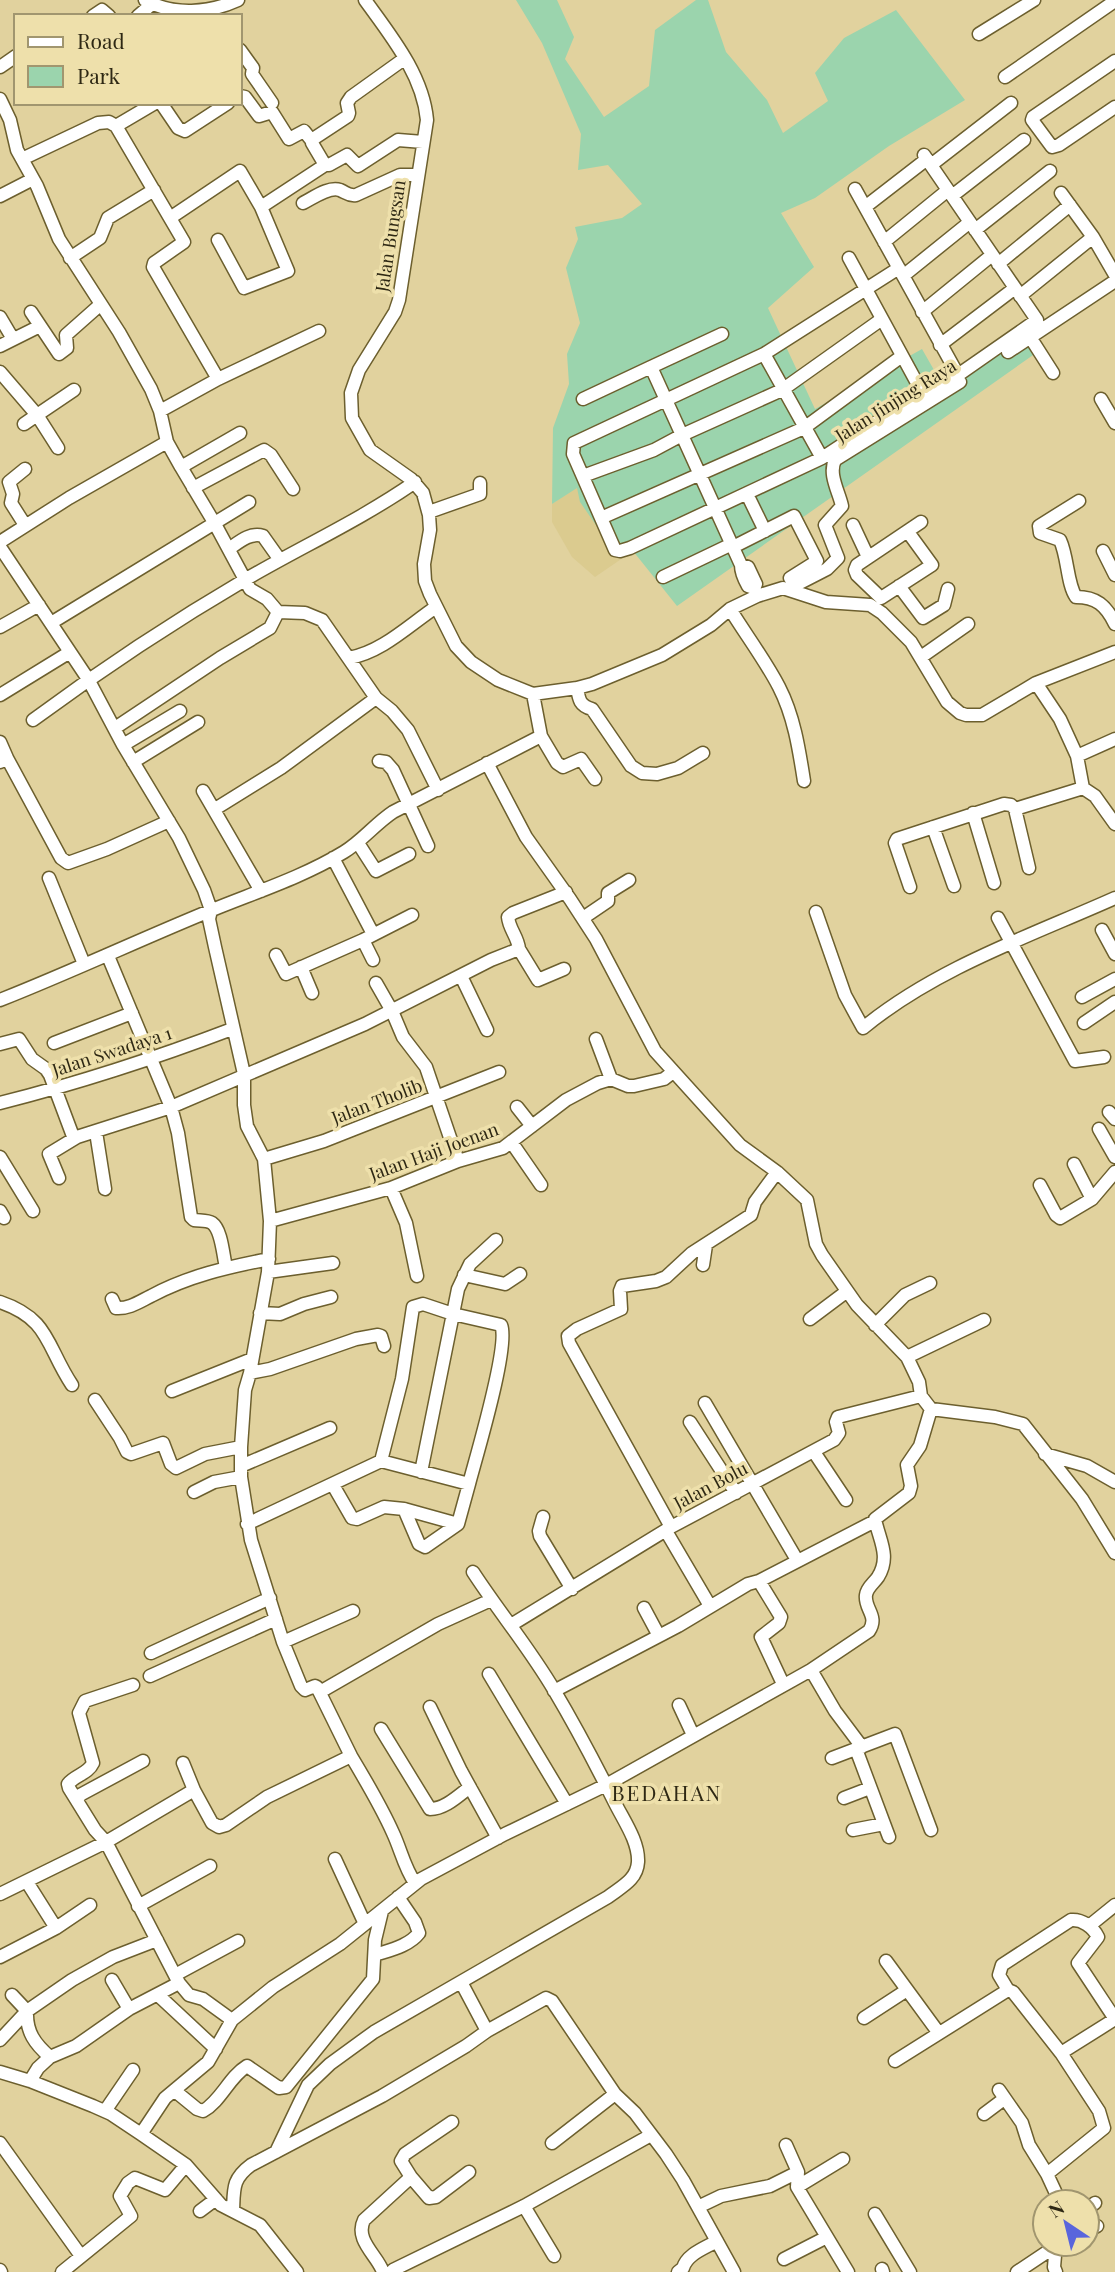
<svg xmlns="http://www.w3.org/2000/svg" width="1115" height="2272" viewBox="0 0 1115 2272" font-family="'Playfair Display',serif">
  <style>
    .built { fill: #dbcb8f }
    .green { fill: #9bd4ad }
    .lines { fill: none; stroke-linecap: round; stroke-linejoin: round }
    .minor-casing { stroke: #6c5f2e; stroke-width: 15 }
    .minor { stroke: #fff; stroke-width: 12 }
    .labels { text-anchor: middle; stroke-width: 7; stroke-linejoin: round; paint-order: stroke }
    .street-label { font-size: 18px; fill: #2e2814; stroke: #eee0ab }
    .quarter-label { font-size: 21px; letter-spacing: 2px; fill: #2e2814; stroke: #eee0ab }
  </style>
  <rect width="100%" height="100%" fill="#e1d29e"/>
  <path class="built" d="M577 487 633 551 595 577 572 557 552 522V504Z"/>
  <path class="green" d="M516 0H557L574 37 565 59 604 117 649 86 655 30 696 0H708L726 52 767 100 783 133 828 101 815 73 844 38 896 10 965 100 889 146 815 198 781 213 814 267 768 308 815 409 922 349 942 384 1024 330 1036 353 677 606 633 551 598 528 580 502 577 488 552 504 553 428 569 384 567 354 580 323 566 268 578 239 575 227 622 218 642 204 608 165 578 170 581 134 542 43Z"/>
  <g class="lines">
    <g class="minor-casing">
      <path id="minor" d="M145 0C173 16 210 13 238 0
        M365 0C391 36 423 75 427 120L399 300 395 312 359 370 351 393 352 418 370 450 411 479 423 493 429 515 430 530 424 564 425 581 430 594 456 646 471 662 498 680 533 694 577 688 592 684 662 655 711 625 730 609 757 596 783 588 826 602 870 605 882 613 911 642 947 702 960 713 966 715H982L1036 683 1115 652
        M93 16 102 10 109 16
        M138 16 152 4
        M979 34 1034 0
        M240 50 253 68 252 74 272 103
        M1115 61 1033 117 1032 120 1052 147 1059 145 1115 107
        M0 67 16 56
        M1005 77 1115 1
        M240 96 245 97 259 116 272 112 289 139 304 131 312 141
        M0 99 10 120 17 150 37 186 59 239 119 332 151 389 160 411 167 442 181 467 215 524 250 589 267 599 278 612 270 628 220 658 115 728
        M161 103 178 128 185 131 228 103
        M116 126 155 103
        M924 155 1037 320
        M22 159 98 123 109 122 116 126 184 242 154 263 153 267 218 379 160 411
        M325 165H329L347 155 358 166 398 140 423 142
        M931 165 1011 103
        M855 189 958 375
        M1061 193 1093 237 1115 275
        M0 196 33 179
        M952 196 1024 140
        M303 203C313 198 329 186 340 190 347 193 348 196 356 195L400 175H418
        M261 207 325 165 312 143 313 139 348 116 349 113 347 103 351 97 404 59
        M865 207 927 159
        M170 218 240 171 261 207 288 271 244 288 218 240
        M975 230 1050 171
        M884 242 948 190
        M70 258 100 238 108 218 154 190
        M849 258 923 394
        M998 264 1070 205
        M903 276 970 222
        M1020 296 1093 237
        M31 312 59 354 67 348 66 335 101 304
        M922 312 992 255
        M0 317 13 339
        M1030 337 1053 373
        M940 345 1015 288
        M0 346 40 326
        M1008 352 1115 281
        M764 354 574 443 573 454 615 550 620 551 630 548 822 458 889 414 958 375 1037 320 1038 330
        M651 367 722 334
        M0 372 37 415 74 390
        M218 379 319 331
        M583 399 651 367 741 565C741 573 744 579 748 586L754 588
        M1101 399 1115 423
        M24 424 37 415 58 448
        M822 458 764 354 899 268
        M181 467 240 433
        M583 476 654 450 682 435 782 390 882 319
        M193 488 264 450 271 455 293 489
        M747 494 765 531
        M1079 501 1039 526 1040 533 1060 540C1068 557 1067 584 1076 597 1096 597 1106 605 1115 624
        M429 512 480 494V483
        M601 518 804 428 902 356
        M25 525 11 503 13 494 9 482 25 469
        M853 525 868 557
        M908 532 932 565 881 598 857 575 855 570 857 565 921 522
        M0 542 69 498 167 442
        M0 547 88 679 123 745 179 838 204 890 211 910 209 919 215 947 244 1074V1105L247 1126 264 1159 270 1221 268 1272 250 1373 245 1390 241 1447V1477L251 1540 283 1642 301 1686 305 1690 315 1686 317 1687 351 1756 267 1797 226 1825 219 1827 212 1823 194 1790 106 1842 0 1894
        M733 547 794 516 817 561 790 578
        M229 549C239 542 250 532 263 536L280 560
        M1103 551 1115 575
        M741 565 748 567 756 584 754 588 755 591
        M663 577 732 544
        M899 586 923 618 944 605 948 589
        M790 588 827 569 838 558 825 525 842 506C839 492 828 474 835 460L960 382
        M730 609C746 635 765 660 779 687 794 716 799 749 804 781
        M278 612 305 613 322 620 376 698 392 711 408 730 438 790
        M51 623 249 502
        M0 627 39 605
        M921 657 968 624
        M349 658C382 652 408 626 436 607
        M577 688C579 700 580 706 592 709L631 766 642 773 657 774 678 768 703 753
        M0 695 70 652
        M33 720C102 669 173 622 248 578 303 546 362 519 415 482
        M541 736 557 763 563 767 581 759 595 779
        M0 742 7 758 0 762
        M123 745 180 711
        M1077 756 1115 739
        M7 758 61 858 68 863 107 849 169 821
        M379 761 386 762 393 770 428 846
        M133 762 198 722
        M487 763 526 837 570 899 596 939 655 1051 740 1145 777 1172 807 1200 816 1244 822 1255 857 1305 907 1357 919 1382 921 1396 931 1409 995 1417 1023 1424 1082 1499 1115 1553
        M1083 788 1095 796 1115 824
        M203 791 261 891
        M215 809 281 768 376 698
        M1015 809 1029 868
        M973 813 994 883
        M933 827 954 886
        M358 843 376 871 409 854
        M333 858 373 934
        M49 878 84 964
        M910 887 895 843 897 839 1004 804 1011 805 1015 809 1083 788 1077 756 1060 719 1036 683
        M816 912 845 995 863 1028C936 968 1030 936 1115 898
        M583 918 608 901V893L629 880
        M998 918 1075 1061 1104 1057
        M1102 930 1115 954
        M363 940 373 960
        M519 949 538 980 564 969
        M276 955 286 974 363 940 412 915
        M108 956 171 1107 178 1133 191 1217 194 1220C200 1221 207 1220 212 1223 222 1230 223 1256 226 1267
        M301 967 312 993
        M461 976 487 1030
        M376 983 392 1011 403 1037 426 1067 458 1161
        M1082 997 1115 979
        M0 1000C71 972 141 939 212 910 256 892 303 877 344 852 362 841 375 824 393 812L541 736 533 694
        M1084 1023 1115 1002
        M596 1039 611 1079
        M54 1043 132 1013
        M0 1044 19 1039 32 1059 46 1069 50 1075 74 1139
        M0 1103C79 1083 156 1058 232 1029
        M517 1107 532 1126
        M1109 1112 1115 1119
        M1099 1129 1115 1157
        M96 1132 105 1189
        M512 1143 541 1185
        M0 1157 33 1211
        M264 1159 324 1141 499 1072
        M1074 1164 1092 1199
        M59 1178 49 1154 77 1137 171 1107 365 1024 491 960 519 949C518 937 509 929 508 917L513 913 566 892
        M1040 1185 1056 1215 1060 1218 1092 1199 1115 1172
        M391 1188 406 1223 417 1276
        M0 1211 4 1218
        M270 1221 391 1188 458 1161 503 1148 566 1100 598 1083 611 1079 628 1086H634L664 1079 673 1072
        M703 1265 706 1245
        M268 1272 333 1263
        M464 1275 505 1284 520 1274
        M112 1299 116 1308C129 1309 139 1302 151 1296 188 1276 228 1267 269 1259
        M0 1302C50 1319 46 1346 72 1385
        M260 1313 280 1314 304 1304 331 1297
        M810 1319 846 1292
        M875 1325 905 1295 930 1283
        M907 1357 984 1320
        M250 1373 270 1369 356 1339 378 1335 381 1336 384 1346
        M172 1391 252 1359
        M95 1400 120 1438 127 1452 131 1454 163 1443 171 1464 176 1468 205 1454 241 1447
        M705 1403 797 1560
        M690 1422 736 1493
        M814 1452 846 1500
        M1045 1454 1087 1466 1115 1482
        M241 1466 330 1428
        M421 1472 458 1289 470 1264 496 1240
        M333 1485 352 1518 357 1519 384 1507 404 1509 419 1544 425 1547 458 1524 469 1484
        M194 1492 214 1482 241 1477
        M404 1509 458 1524
        M543 1517 539 1531 540 1536 572 1589
        M247 1524 381 1461 469 1484C476 1457 510 1345 501 1325L453 1314 423 1304 413 1307 402 1379 381 1461
        M671 1527 569 1343 568 1336 577 1329 621 1309 620 1291 622 1286 656 1281 666 1277 692 1253 751 1215 755 1202 777 1172
        M666 1531 710 1606
        M759 1581 781 1617 779 1623 761 1637 783 1684
        M644 1608 659 1636
        M511 1625 671 1527 834 1440 839 1433 836 1422 838 1417 921 1396
        M283 1642 353 1611
        M151 1653 270 1598
        M811 1670 835 1711 862 1747
        M489 1674 567 1804
        M150 1676 276 1619
        M133 1685 85 1701 79 1713 93 1763C88 1774 75 1775 68 1784L69 1788 95 1830 106 1842 179 1983 189 1995 203 1999 232 2020
        M554 1691 678 1626 748 1584 759 1581 875 1521
        M320 1692 438 1624 491 1600
        M679 1705 693 1735
        M430 1707 461 1771 498 1838
        M381 1729 430 1809C445 1809 458 1796 470 1787
        M856 1749 889 1837
        M351 1756C366 1781 381 1806 393 1833 401 1850 404 1867 415 1883
        M832 1758 895 1734 931 1830
        M183 1763 194 1790
        M844 1798 870 1788
        M77 1801 80 1795 143 1761
        M853 1830 884 1824
        M335 1859 365 1924
        M27 1882 56 1928
        M138 1906 210 1866
        M1089 1926 1115 1905
        M375 1955C390 1950 409 1946 419 1933L415 1922 398 1897
        M0 1957 56 1928 90 1905
        M886 1961 938 2032
        M175 1975 238 1941
        M112 1980 129 2009
        M461 1982 487 2031
        M1008 1990 999 1975 1002 1965 1071 1920C1082 1919 1093 1927 1098 1937L1078 1963 1115 2019
        M158 1995 216 2049
        M864 2018 907 1990
        M0 2040 27 2011 12 1995
        M1061 2053 1115 2019
        M50 2057C35 2044 26 2032 27 2011L72 1980 113 1957 157 1940
        M895 2061 1008 1990 1013 1992 1061 2053 1099 2111 1104 2128 1047 2174 1060 2202
        M0 2072 30 2081 93 2106 111 2114 141 2134 186 2165 221 2205 260 2225 297 2272
        M30 2081 38 2068 50 2057 76 2046 129 2009 179 1983
        M999 2090 1022 2123 1029 2145 1047 2174
        M175 2091 197 2109 203 2111C221 2101 229 2077 247 2066L279 2088 286 2087 373 1979 375 1940 382 1911
        M105 2111 133 2070
        M984 2114 1004 2099
        M141 2134 165 2098 208 2062 232 2020 273 1987 340 1944 421 1879 505 1834 606 1785 811 1670 869 1631C879 1616 864 1609 866 1595 867 1587 874 1583 878 1577 891 1556 879 1540 875 1519L909 1493 911 1486 907 1465 920 1446 931 1409
        M0 2143 81 2256
        M552 2143 615 2094
        M786 2145 798 2172 797 2187 848 2272
        M276 2152 308 2085 330 2064 374 2032 608 1897C621 1887 637 1880 638 1862 639 1842 624 1821 615 1803 596 1765 576 1727 554 1690 530 1649 499 1612 473 1572
        M411 2177 429 2198 436 2197 469 2172
        M797 2187 843 2159
        M524 2206 554 2256
        M698 2207 721 2196 770 2186 798 2172
        M1087 2209 1095 2203
        M200 2211 216 2199
        M233 2211C234 2189 232 2179 251 2165L382 2096 466 2046 487 2031 546 1998 552 2001 615 2094 635 2113 666 2154 683 2180 734 2272
        M875 2214 910 2272
        M1087 2231 1097 2226
        M1056 2244 1054 2267 1056 2272
        M784 2259 827 2237
        M882 2269 883 2272
        M0 2270 1 2272
        M393 2270 524 2206 651 2135
        M62 2272 131 2216 120 2196 128 2183 135 2178 165 2190 186 2165
        M383 2272C378 2256 354 2240 364 2220L411 2177 401 2161 405 2154 452 2122
        M678 2272 683 2268C687 2254 705 2248 717 2241
        M1017 2272 1059 2244"/>
    </g>
    <use href="#minor" class="minor"/>
  </g>
  <g class="labels">
    <g class="street-label">
      <text transform="translate(391 236) rotate(-81)" y="6">Jalan Bungsan</text>
      <text transform="translate(896 401) rotate(-32)" y="6">Jalan Jinjing Raya</text>
      <text transform="translate(112 1052) rotate(-18)" y="6">Jalan Swadaya 1</text>
      <text transform="translate(377 1102) rotate(-21)" y="6">Jalan Tholib</text>
      <text transform="translate(434 1152) rotate(-20)" y="6">Jalan Haji Joenan</text>
      <text transform="translate(711 1486) rotate(-28)" y="6">Jalan Bolu</text>
    </g>
    <g class="quarter-label">
      <text x="667" y="1801">BEDAHAN</text>
    </g>
  </g>
  <rect x="14" y="14" width="228" height="91" fill="#eee0ab" stroke="#a1966f" stroke-width="2"/>
  <rect x="28" y="37" width="35" height="10" fill="#ffffff" stroke="#a1966f" stroke-width="2"/>
  <text x="77" y="49" font-size="21" fill="#2e2814">Road</text>
  <rect x="28" y="66" width="35" height="21" fill="#9bd4ad" stroke="#a1966f" stroke-width="2"/>
  <text x="77" y="84" font-size="21" fill="#2e2814">Park</text>
  <g transform="translate(1066 2223) rotate(325)"><circle r="33" fill="#eee0ab" stroke="#a1966f" stroke-width="2"/>
  <path d="M0-5L12 26L0 18L-12 26Z" fill="#5965dc"/>
  <text y="-10" font-size="19" font-weight="bold" text-anchor="middle" fill="#2e2814">N</text>
  </g>
</svg>
